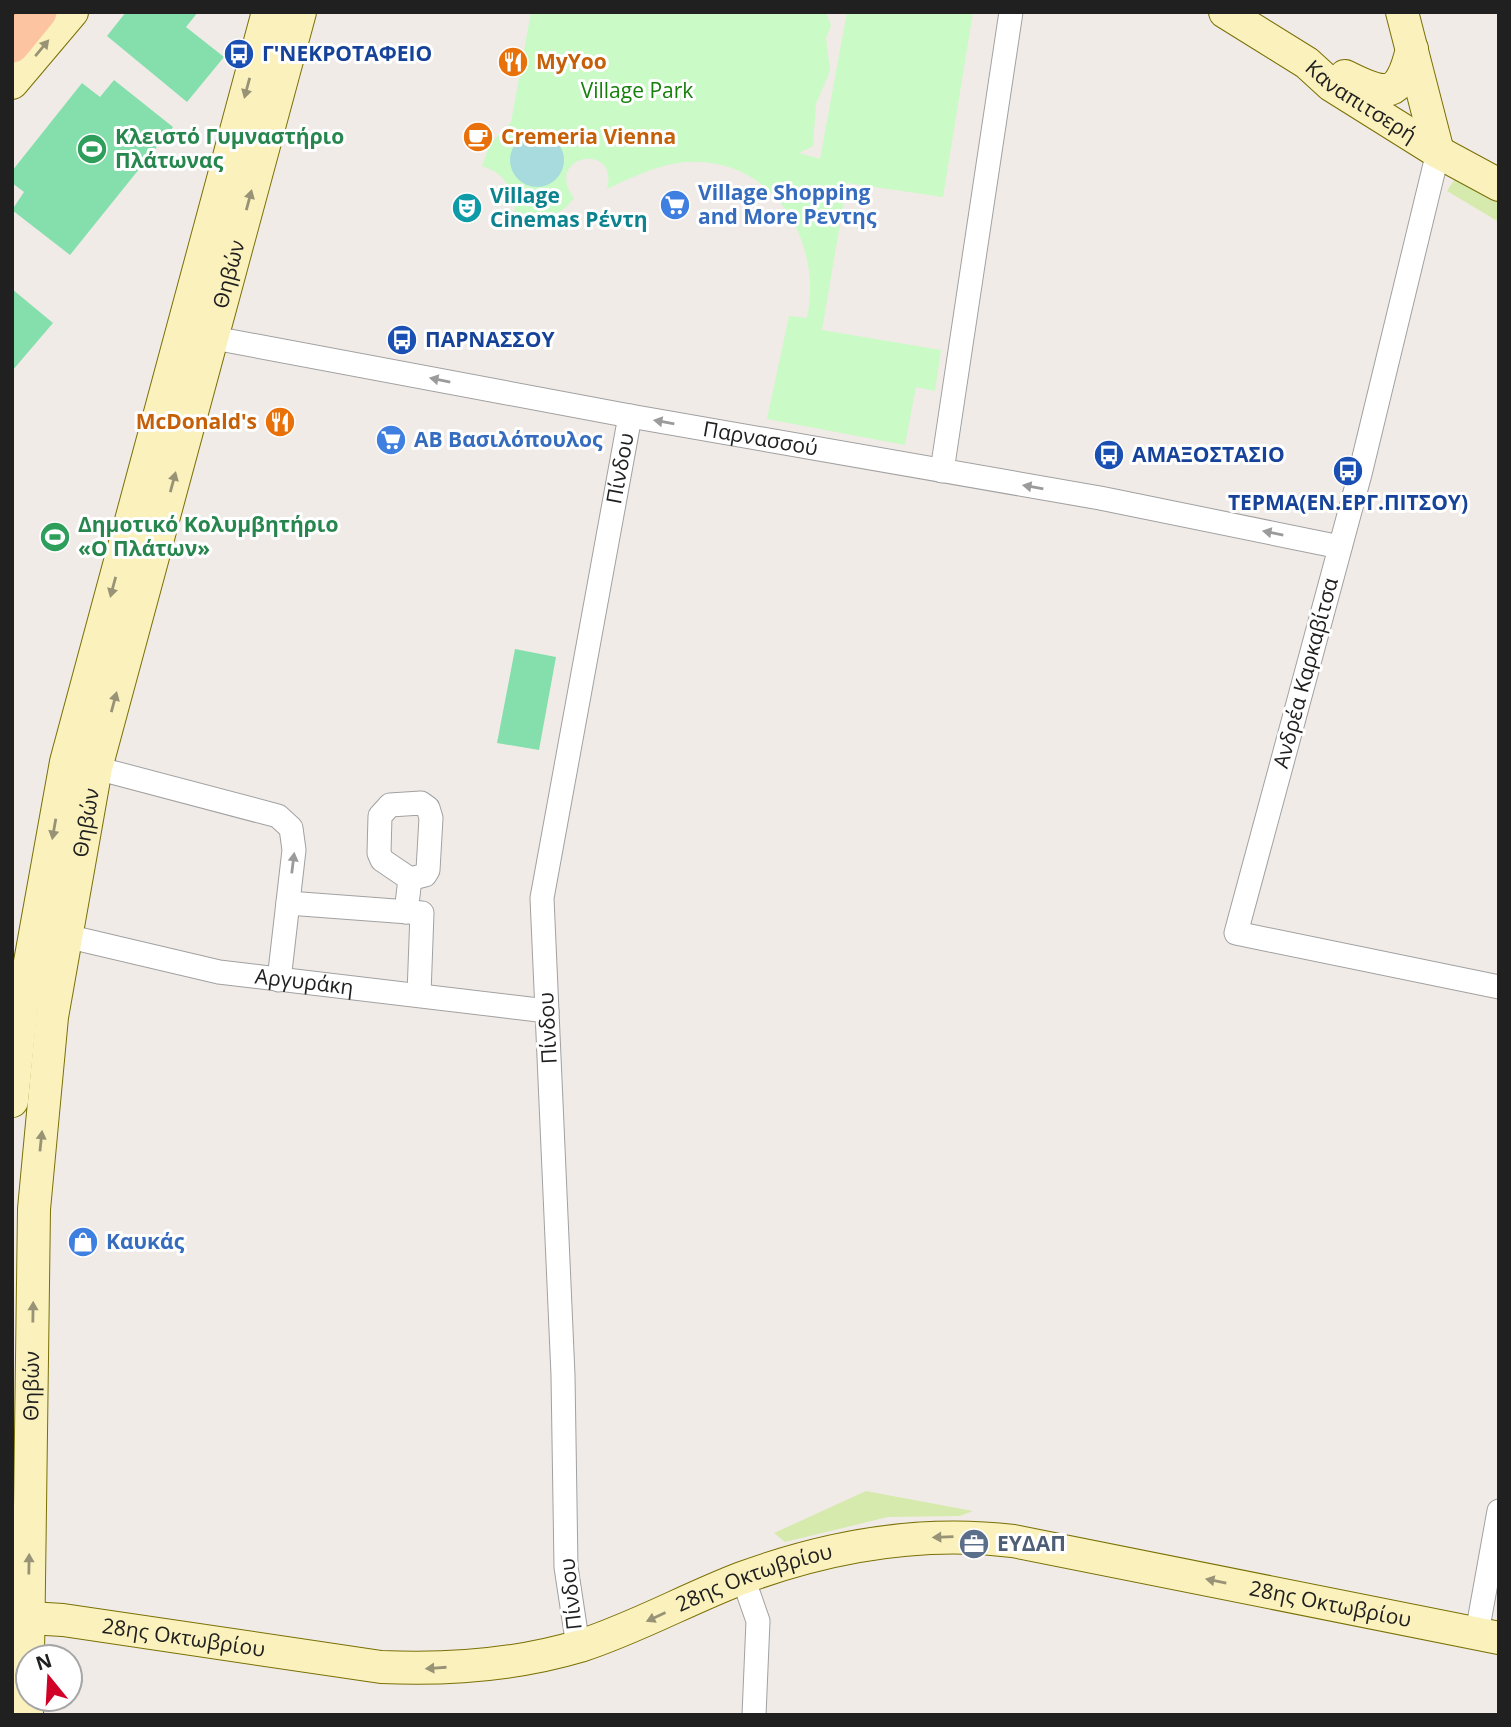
<svg xmlns="http://www.w3.org/2000/svg" width="1511" height="1727" viewBox="0 0 1511 1727" font-family="'Open Sans',sans-serif">
  <style>
    .grass { fill: #d6eaad }
    .park { fill: #cafac5 }
    .pitch { fill: #85dfac }
    .water { fill: #a7dbde }
    .lines { fill: none; stroke-linecap: round; stroke-linejoin: round }
    .street-casing { stroke: #a1a1a1; stroke-width: 25 }
    .secondary-casing { stroke: #797005; stroke-width: 34 }
    .primary-casing { stroke: #9c4c00; stroke-width: 38 }
    .street { stroke: #fff; stroke-width: 23 }
    .secondary { stroke: #faf1bc; stroke-width: 32 }
    .primary { stroke: #fcc4a0; stroke-width: 35 }
    .oneway { fill: #989376 }
    .oneway2 { fill: #9b9b9b }
    .labels { text-anchor: middle; stroke-width: 6; stroke-linejoin: round; paint-order: stroke }
    .transit-label { font-size: 21px; font-weight: bold; fill: #164399; stroke: #fff; text-anchor: start }
    .food-label { font-size: 21px; font-weight: bold; fill: #c56008; stroke: #fff; text-anchor: start }
    .park-label { font-size: 21px; fill: #17800c; stroke: #fff }
    .street-label { font-size: 21px; fill: #202020; stroke: #fff }
    .leisure-label { font-size: 21px; font-weight: bold; fill: #27864d; stroke: #fff; text-anchor: start }
    .shop-label { font-size: 21px; font-weight: bold; fill: #366cbe; stroke: #fff; text-anchor: start }
    .culture-label { font-size: 21px; font-weight: bold; fill: #0d838f; stroke: #fff; text-anchor: start }
    .service-label { font-size: 21px; font-weight: bold; fill: #4e5e75; stroke: #fff; text-anchor: start }
  </style>
  <rect width="100%" height="100%" fill="#f1ebe7"/>
  <path class="grass" d="M1462 177 1499 197V222L1447 191 1454 180Z
    M866 1491 973 1511 960 1516 888 1517 785 1542 774 1533Z"/>
  <path class="park" d="M531 12H826L831 26 826 38 830 71 816 104 813 146 799 153 820 159 847 12H973L943 197 847 183 822 330 941 350 935 391 916 387 905 445 767 419 789 316 807 318C824 237 768 151 678 163 653 167 630 178 607 189 620 141 542 155 574 198 559 219 538 220 515 218 515 193 508 174 482 166L490 144 511 122Z"/>
  <path class="pitch" d="M126 12H198L186 27 224 57 187 102 107 36Z
    M114 80 173 127 70 255 12 210 24 192 12 183V171L82 83 100 97Z
    M12 289 53 323 12 371Z
    M515 649 556 657 539 750 497 743Z"/>
  <path class="water" d="M510 160a27 27 0 1 1 54 0a27 27 0 1 1-54 0Z"/>
  <g class="lines">
    <g class="street-casing">
      <g id="street">
        <path d="M1438 152 1360 474 1236 933 1499 987"/>
        <path id="s1" d="M198 335 630 416 1100 498 1340 547"/>
        <path d="M942 471 1011 12"/>
        <path d="M96 768 278 816 291 828 294 850 279 980"/>
        <path d="M288 903 422 913 419 994"/>
        <path d="M406 912 410 879 425 875 428 870 431 818 428 808 421 803 390 805 380 816 379 853 382 860 410 879"/>
        <path id="s2" d="M66 936 219 972 547 1011"/>
        <path d="M743 1578 758 1621 754 1715"/>
        <path d="M1477 1633 1499 1511"/>
        <path id="s3" d="M578 1646 566 1567 563 1375 542 898 630 416"/>
      </g>
    </g>
    <g class="secondary-casing">
      <g id="secondary">
        <path id="s4" d="M1225 12 1307 63 1331 85 1438 152 1499 185"/>
        <path d="M1402 12 1438 152"/>
        <path d="M1345 76C1387 97 1400 99 1412 49"/>
        <path d="M12 83 72 12"/>
        <path d="M12 1101 21 1012 66 762 268 12"/>
        <path id="s5" d="M12 1617 63 1620 381 1667C448 1670 516 1665 580 1646 636 1628 687 1599 742 1578 829 1546 921 1530 1013 1541L1499 1638"/>
        <path id="s6" d="M28 1657 34 1209 52 1017 96 768 300 12"/>
        <path d="M27 1715 28 1670"/>
      </g>
    </g>
    <g class="primary-casing">
      <path id="primary" d="M12 45 39 12"/>
    </g>
    <use href="#street" class="street"/>
    <use href="#secondary" class="secondary"/>
    <use href="#primary" class="primary"/>
  </g>
  <defs><path id="oneway-solid" d="M-6-.8H1V-3.2L6.5 0L1 3.2V.8H-6Z" transform="scale(1.75)"/></defs>
  <g class="oneway">
    <use href="#oneway-solid" transform="translate(42 48) rotate(-50)"/>
    <use href="#oneway-solid" transform="translate(247 88) rotate(105)"/>
    <use href="#oneway-solid" transform="translate(249 200) rotate(-75)"/>
    <use href="#oneway-solid" transform="translate(173 482) rotate(-75)"/>
    <use href="#oneway-solid" transform="translate(113 587) rotate(105)"/>
    <use href="#oneway-solid" transform="translate(114 702) rotate(-75)"/>
    <use href="#oneway-solid" transform="translate(54 829) rotate(100)"/>
    <use href="#oneway-solid" transform="translate(41 1141) rotate(-84)"/>
    <use href="#oneway-solid" transform="translate(33 1312) rotate(-89)"/>
    <use href="#oneway-solid" transform="translate(943 1537) rotate(178)"/>
    <use href="#oneway-solid" transform="translate(29 1564) rotate(-89)"/>
    <use href="#oneway-solid" transform="translate(1216 1581) rotate(-169)"/>
    <use href="#oneway-solid" transform="translate(656 1617) rotate(155)"/>
    <use href="#oneway-solid" transform="translate(436 1668) rotate(176)"/>
  </g>
  <g class="oneway2">
    <use href="#oneway-solid" transform="translate(440 380) rotate(-169)"/>
    <use href="#oneway-solid" transform="translate(664 422) rotate(-170)"/>
    <use href="#oneway-solid" transform="translate(1033 487) rotate(-170)"/>
    <use href="#oneway-solid" transform="translate(1273 533) rotate(-169)"/>
    <use href="#oneway-solid" transform="translate(293 863) rotate(-83)"/>
  </g>
  <defs>
    <g id="bus-disc" transform="scale(1.575)"><circle r="9.5" fill="#1a4fb4" stroke="#fff"/><path d="M-5-6H5V4H4V6H2V4H-2V6H-4V4H-5ZM-3.5-4V0h7V-4ZM-3.5 1.2v1.5H-2V1.2ZM2 1.2v1.5H3.5V1.2Z" fill="#fff"/></g>
    <g id="restaurant-disc" transform="scale(1.575)"><circle r="9.5" fill="#e8710a" stroke="#fff"/><path d="M-5-6h1v4h1v-4h1v4h1v-4h1v5L-1.5 .5V6h-2V.5L-5-1ZM5-6V6H3V1.5H1.5Q1.5-4 5-6Z" fill="#fff"/></g>
    <g id="cafe-disc" transform="scale(1.575)"><circle r="9.5" fill="#e8710a" stroke="#fff"/><path d="M-5.5-4.5H6V0H3Q3 3.5 0 3.5H-2.5Q-5.5 3.5-5.5 0ZM3-3.2v2h1.7v-2ZM-6 4.5H4V6H-6Z" fill="#fff"/></g>
    <g id="stadium-disc" transform="scale(1.575)"><circle r="9.5" fill="#2e9e5b" stroke="#fff"/><path d="M0-5a6.5 5 0 1 0 0 10a6.5 5 0 1 0 0-10ZM-3.5-1.8h7v3.6h-7Z" fill="#fff"/></g>
    <g id="supermarket-disc" transform="scale(1.575)"><circle r="9.5" fill="#3f7fe0" stroke="#fff"/><path d="M-6-5.5h2.5l.6 2H6L4.5 2H-2.5L-4.4-4H-6ZM-1.5 3.2a1.3 1.3 0 1 0 .1 0ZM3 3.2a1.3 1.3 0 1 0 .1 0Z" fill="#fff"/></g>
    <g id="theatre-disc" transform="scale(1.575)"><circle r="9.5" fill="#0f9aa8" stroke="#fff"/><path d="M-5-5.5Q0-4 5-5.5V0Q5 5 0 6Q-5 5-5 0ZM-3.3-2.5H-1v1.5H-3.3ZM1-2.5H3.3v1.5H1ZM-2.8 1Q0 5.5 2.8 1Z" fill="#fff"/></g>
    <g id="shop-disc" transform="scale(1.575)"><circle r="9.5" fill="#3f7fe0" stroke="#fff"/><path d="M-5-2.5h2.3a2.7 3.5 0 0 1 5.4 0H5L5.5 6h-11ZM-1.5-2.5h3a1.5 2.3 0 0 0-3 0Z" fill="#fff"/></g>
    <g id="office-disc" transform="scale(1.575)"><circle r="9.5" fill="#5c6f8a" stroke="#fff"/><path d="M-6-3h4V-5.5h4V-3h4V5H-6ZM-1-4.5V-3h2v-1.5ZM-6 0V1H6V0Z" fill="#fff"/></g>
  </defs>
  <g fill-rule="evenodd">
    <use href="#bus-disc" x="239" y="54"/>
    <use href="#restaurant-disc" x="513" y="62"/>
    <use href="#cafe-disc" x="478" y="137"/>
    <use href="#stadium-disc" x="92" y="149"/>
    <use href="#supermarket-disc" x="675" y="205"/>
    <use href="#theatre-disc" x="467" y="208"/>
    <use href="#bus-disc" x="402" y="340"/>
    <use href="#restaurant-disc" x="280" y="422"/>
    <use href="#supermarket-disc" x="391" y="440"/>
    <use href="#bus-disc" x="1109" y="455"/>
    <use href="#bus-disc" x="1348" y="471"/>
    <use href="#stadium-disc" x="55" y="537"/>
    <use href="#shop-disc" x="83" y="1242"/>
    <use href="#office-disc" x="974" y="1544"/>
  </g>
  <g class="labels">
    <g class="transit-label">
      <text x="262" y="61">Γ'ΝΕΚΡΟΤΑΦΕΙΟ</text>
      <text x="425" y="347">ΠΑΡΝΑΣΣΟΥ</text>
      <text x="1132" y="462">ΑΜΑΞΟΣΤΑΣΙΟ</text>
      <text x="1348" y="510" text-anchor="middle">ΤΕΡΜΑ(ΕΝ.ΕΡΓ.ΠΙΤΣΟΥ)</text>
    </g>
    <g class="food-label">
      <text x="536" y="69">MyYoo</text>
      <text x="501" y="144">Cremeria Vienna</text>
      <text x="257" y="429" text-anchor="end">McDonald's</text>
    </g>
    <g class="park-label">
      <text x="637" y="98">Village Park</text>
    </g>
    <g class="street-label">
      <text dy="7" stroke="none"><textPath href="#s4" startOffset="163">Καναπιτσερή</textPath></text>
      <text dy="7" stroke="none"><textPath href="#s6" startOffset="1405">Θηβών</textPath></text>
      <text dy="7" stroke="none"><textPath href="#s1" startOffset="572">Παρνασσού</textPath></text>
      <text dy="7" stroke="none"><textPath href="#s3" startOffset="1186">Πίνδου</textPath></text>
      <text transform="translate(1306 673) rotate(-75)" y="7">Ανδρέα Καρκαβίτσα</text>
      <text dy="7" stroke="none"><textPath href="#s6" startOffset="838">Θηβών</textPath></text>
      <text dy="7" stroke="none"><textPath href="#s2" startOffset="243">Αργυράκη</textPath></text>
      <text transform="translate(548 1028) rotate(-93)" y="7">Πίνδου</text>
      <text dy="7" stroke="none"><textPath href="#s6" startOffset="271">Θηβών</textPath></text>
      <text dy="7" stroke="none"><textPath href="#s5" startOffset="761">28ης Οκτωβρίου</textPath></text>
      <text transform="translate(571 1594) rotate(-96)" y="7">Πίνδου</text>
      <text dy="7" stroke="none"><textPath href="#s5" startOffset="1349">28ης Οκτωβρίου</textPath></text>
      <text dy="7" stroke="none"><textPath href="#s5" startOffset="173">28ης Οκτωβρίου</textPath></text>
    </g>
    <g class="leisure-label">
      <text x="115" y="144">Κλειστό Γυμναστήριο<tspan x="115" dy="24">Πλάτωνας</tspan></text>
      <text x="78" y="532">Δημοτικό Κολυμβητήριο<tspan x="78" dy="24">«Ο Πλάτων»</tspan></text>
    </g>
    <g class="shop-label">
      <text x="698" y="200">Village Shopping<tspan x="698" dy="24">and More Ρεντης</tspan></text>
      <text x="414" y="447">ΑΒ Βασιλόπουλος</text>
      <text x="106" y="1249">Καυκάς</text>
    </g>
    <g class="culture-label">
      <text x="490" y="203">Village<tspan x="490" dy="24">Cinemas Ρέντη</tspan></text>
    </g>
    <g class="service-label">
      <text x="997" y="1551">ΕΥΔΑΠ</text>
    </g>
  </g>
  <rect width="1511" height="1727" fill="none" stroke="#202020" stroke-width="28"/>
  <g transform="translate(49 1678) rotate(342)"><circle r="33" fill="#ffffff" stroke="#a6a6a6" stroke-width="2"/>
  <path d="M0-5L12 26L0 18L-12 26Z" fill="#d00026"/>
  <text y="-10" font-size="19" font-weight="bold" text-anchor="middle" fill="#202020">N</text>
  </g>
</svg>
